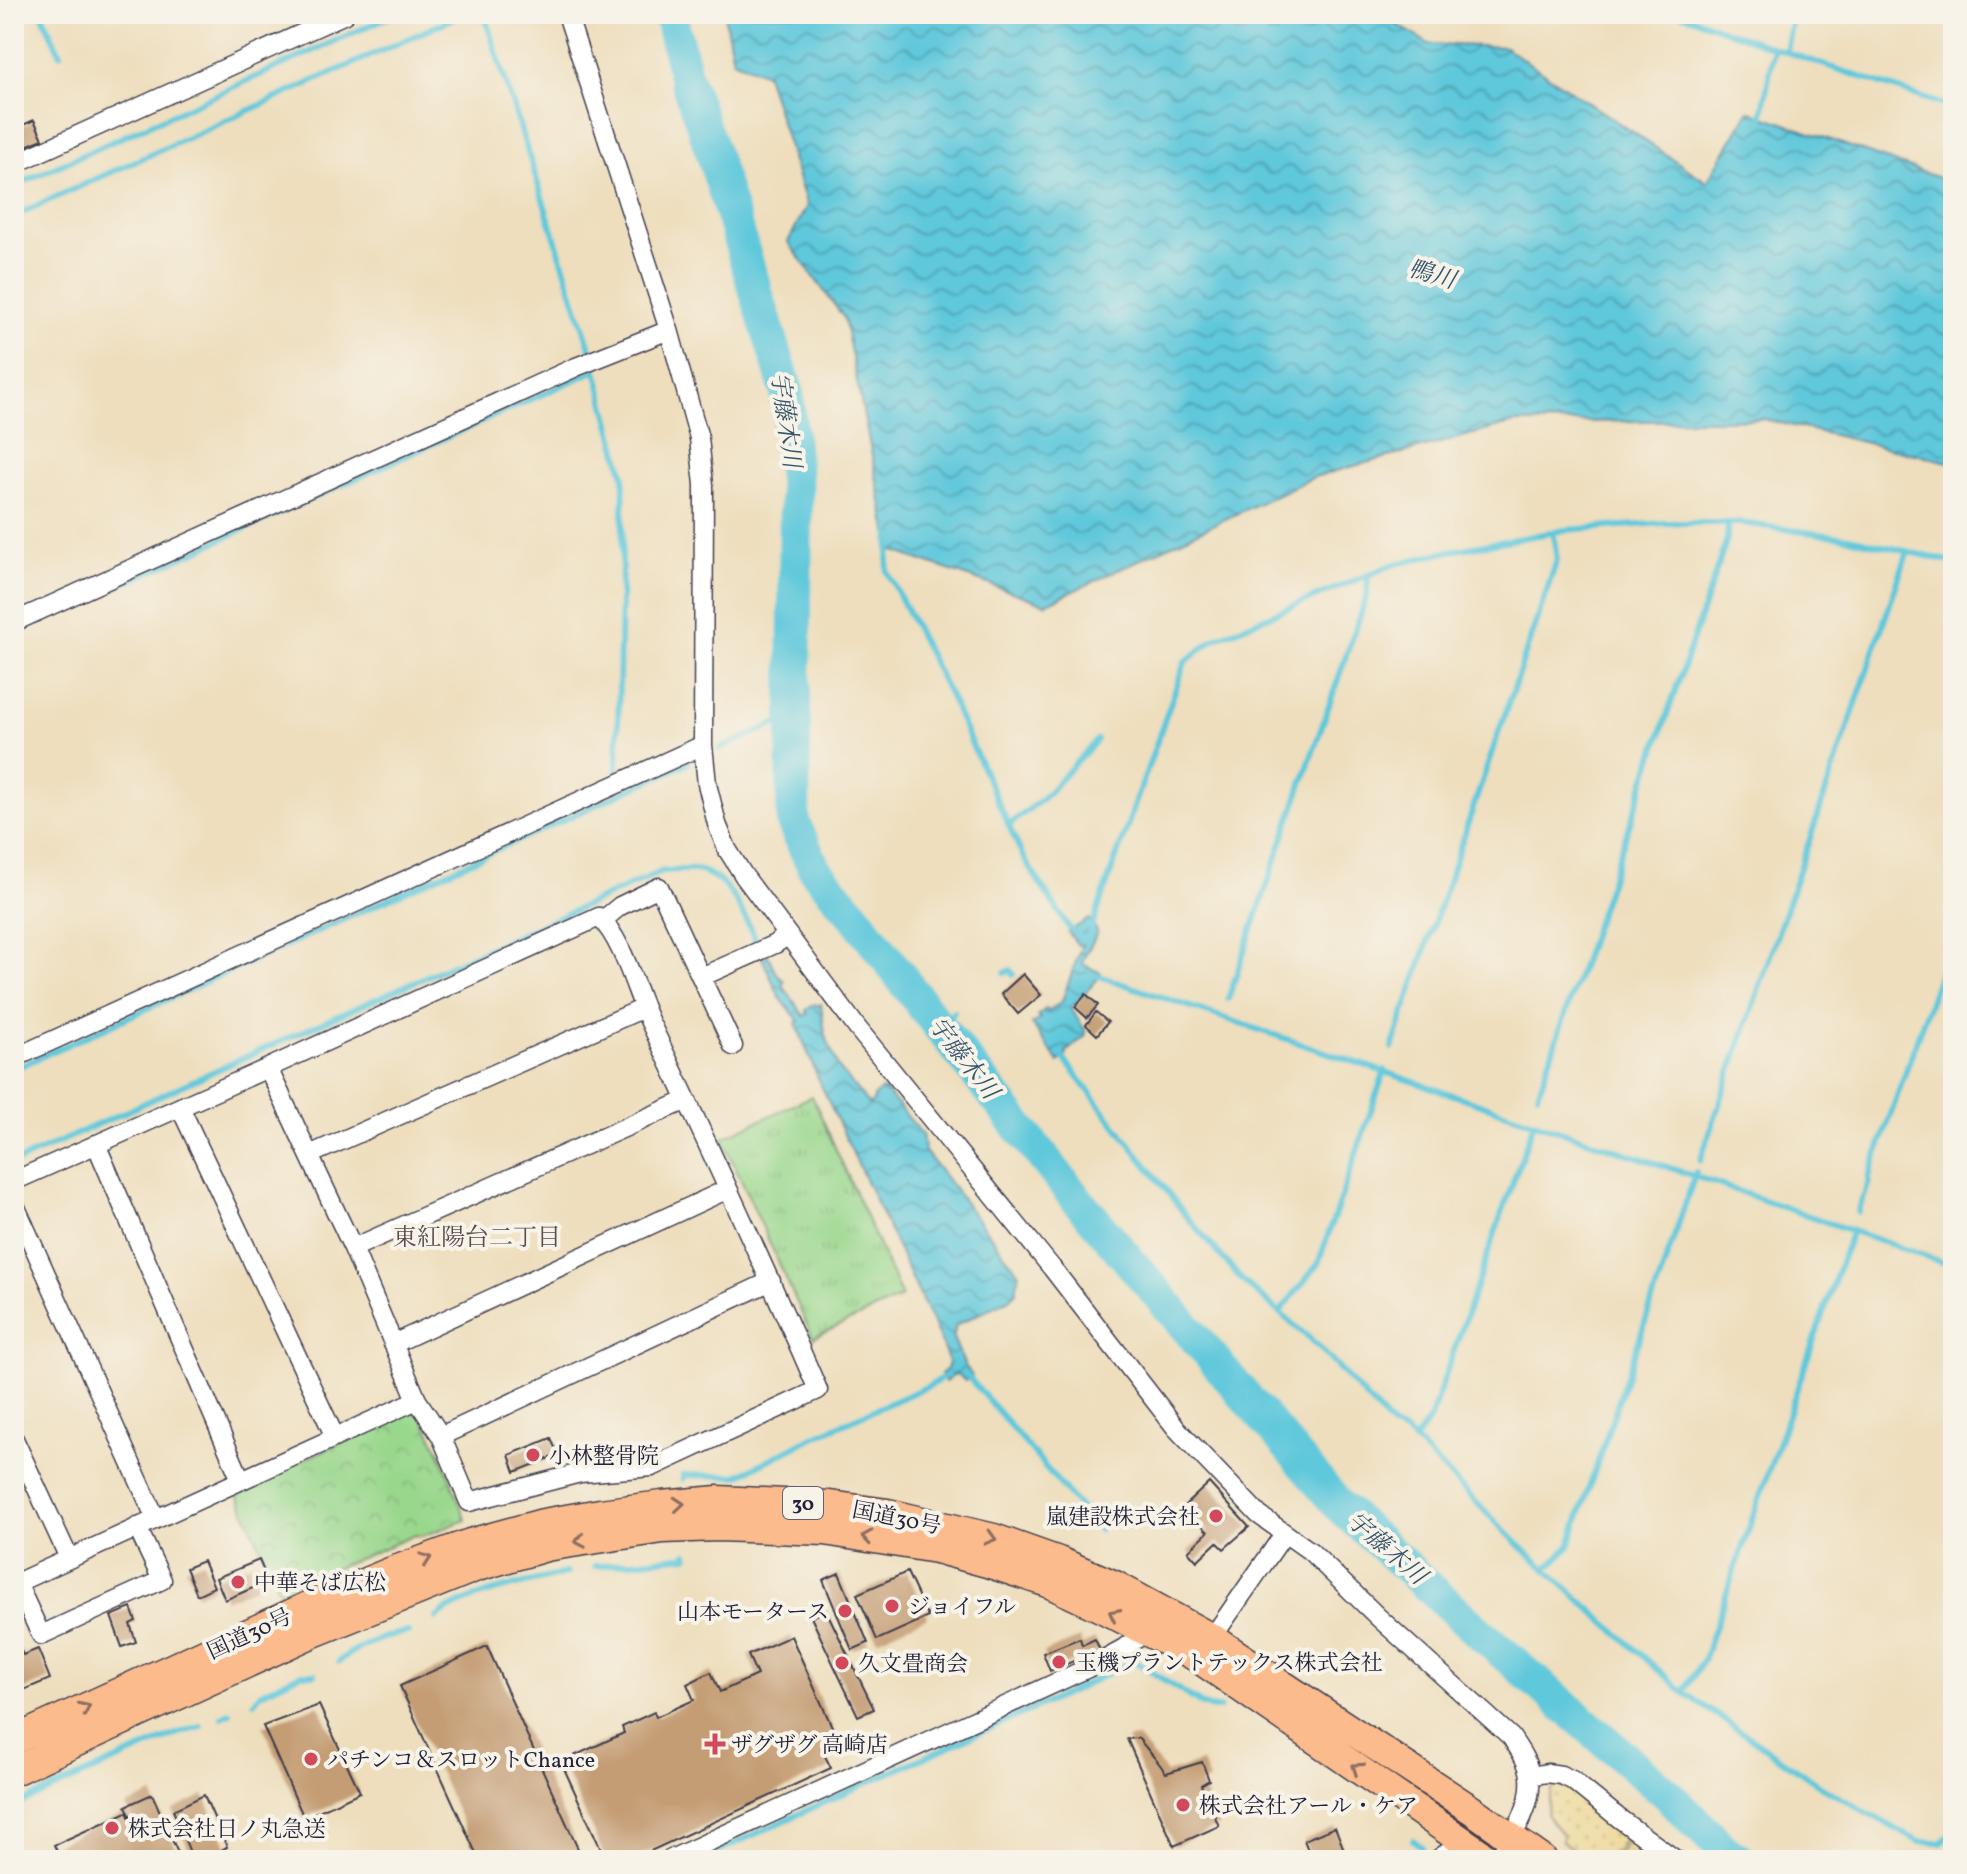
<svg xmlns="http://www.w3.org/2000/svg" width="1967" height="1874" viewBox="0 0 1967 1874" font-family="Vollkorn,'Noto Serif JP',serif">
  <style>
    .grass { fill: url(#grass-tufts); stroke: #5e7c64; stroke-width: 2 }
    .sand { fill: url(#sand-dots); stroke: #887e6c; stroke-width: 2 }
    .park { fill: url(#park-crowns); stroke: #5e7c64; stroke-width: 2 }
    .water { fill: url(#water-waves); stroke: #40758b; stroke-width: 2 }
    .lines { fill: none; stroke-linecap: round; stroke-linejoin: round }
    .stream { stroke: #5fc8db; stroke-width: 6 }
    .river { stroke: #5fc8db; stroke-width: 34 }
    .building { fill: #c49d75 }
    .minor-casing { stroke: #413e4e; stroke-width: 21 }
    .highway-casing { stroke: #413e4e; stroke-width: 31 }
    .minor { stroke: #fff; stroke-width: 18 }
    .highway { stroke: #fbbb8c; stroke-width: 28 }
    .oneway { stroke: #8e6e64 }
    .poi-dot { fill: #d1495b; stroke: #f7f3e8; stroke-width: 3 }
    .labels { text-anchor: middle; stroke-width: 8; stroke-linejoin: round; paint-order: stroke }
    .shield { fill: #f7f3e8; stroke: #62616f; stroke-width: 2 }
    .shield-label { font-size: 20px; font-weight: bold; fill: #22223b }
    .poi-label { font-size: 22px; fill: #22223b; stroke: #f7f3e8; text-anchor: start }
    .street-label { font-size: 22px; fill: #22223b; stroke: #f7f3e8 }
    .water-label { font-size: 24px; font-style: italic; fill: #34546b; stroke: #f7f3e8 }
    .neighbourhood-label { font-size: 24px; fill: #5b4d4f; stroke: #f7f3e8 }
  </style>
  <defs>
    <pattern id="grass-tufts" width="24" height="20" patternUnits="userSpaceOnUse" patternTransform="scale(2)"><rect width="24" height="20" fill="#99d78c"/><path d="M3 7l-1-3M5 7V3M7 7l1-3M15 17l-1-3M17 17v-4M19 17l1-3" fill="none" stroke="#84b87a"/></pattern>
    <pattern id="sand-dots" width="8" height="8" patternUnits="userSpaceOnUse" patternTransform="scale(2)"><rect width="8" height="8" fill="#eeda9e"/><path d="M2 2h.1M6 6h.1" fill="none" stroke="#ccbb89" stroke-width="1.8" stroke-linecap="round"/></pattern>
    <pattern id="park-crowns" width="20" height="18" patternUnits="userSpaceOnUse" patternTransform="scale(2)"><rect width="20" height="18" fill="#99d78c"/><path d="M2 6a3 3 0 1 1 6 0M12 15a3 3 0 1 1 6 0" fill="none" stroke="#84b87a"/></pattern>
    <pattern id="water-waves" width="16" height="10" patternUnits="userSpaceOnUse" patternTransform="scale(2)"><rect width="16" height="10" fill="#5fc8db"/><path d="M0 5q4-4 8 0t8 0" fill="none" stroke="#4ea2b3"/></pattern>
  </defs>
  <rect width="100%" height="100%" fill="#f7f3e8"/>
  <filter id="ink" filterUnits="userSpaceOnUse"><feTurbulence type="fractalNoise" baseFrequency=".0125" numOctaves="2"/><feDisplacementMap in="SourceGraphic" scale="16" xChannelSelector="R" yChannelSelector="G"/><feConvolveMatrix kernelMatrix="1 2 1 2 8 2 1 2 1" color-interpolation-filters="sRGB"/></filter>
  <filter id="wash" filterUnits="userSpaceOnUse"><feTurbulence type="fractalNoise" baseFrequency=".006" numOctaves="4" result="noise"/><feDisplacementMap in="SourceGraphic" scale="32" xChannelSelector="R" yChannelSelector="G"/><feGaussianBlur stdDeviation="1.8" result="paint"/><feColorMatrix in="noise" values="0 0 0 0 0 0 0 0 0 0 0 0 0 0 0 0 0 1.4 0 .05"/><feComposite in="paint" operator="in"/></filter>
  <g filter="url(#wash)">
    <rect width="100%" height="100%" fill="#eedebd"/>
    <path class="grass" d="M812 1096 902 1297 813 1338 722 1138Z"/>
    <path class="sand" d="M1553 1783 1569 1786 1628 1834 1610 1860H1590L1562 1842V1835L1546 1814Z
      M1630 1837 1662 1860H1614Z"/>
    <path class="park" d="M412 1411 420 1413 440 1453 466 1520 422 1536 415 1535 279 1592 236 1490Z"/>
    <path class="water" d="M724 14H1380L1429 44 1505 47 1707 182 1749 111 1953 183V463L1764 419 1514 423 1314 477 1046 604 891 550 844 318 788 242 807 206 766 74 733 60Z
      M1089 919 1097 931C1094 944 1085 951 1082 964L1101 973 1096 981 1071 1008 1086 1032 1085 1036 1066 1052 1067 1055 1059 1063 1032 1024 1041 1019 1038 1015 1046 1009 1048 1012 1062 1001 1082 945H1078L1068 932Z
      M768 955 775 971 784 981 782 984 804 1016 808 1014 806 1010 815 1004 818 1006 821 1004 825 1034 838 1067 869 1105 874 1100V1096L881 1090 886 1091 922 1134 924 1150 1019 1273 1016 1292 1009 1299 956 1325 953 1338 964 1364 972 1376 965 1381 957 1373 945 1382 941 1374 947 1369 949 1363 938 1334 820 1083 796 1023 799 1021 780 998 762 958Z"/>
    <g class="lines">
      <path class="stream" d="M42 14 60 54
        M484 14 591 351 624 476 617 770
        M1681 14 1774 48 1761 122
        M1774 48 1953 108
        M1786 51 1793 14
        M14 186 395 14
        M14 216 463 14
        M890 535 887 571 947 690 1024 859 1070 929 1078 934
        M14 633 596 370
        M720 749 793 716
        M1009 825 1042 799 1097 740
        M1090 932 1185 662 1214 639 1392 565 1446 552 1565 530 1666 523H1741L1849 538 1953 562
        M1005 973 1010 970 1013 974
        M1093 974 1694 1176 1953 1266
        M1228 999 1367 595 1368 576
        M940 1027 954 1012
        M1392 1048 1557 560 1553 532
        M1060 1054 1187 1217 1242 1280 1317 1345 1393 1427 1407 1433 1519 1545 1683 1692 1822 1787 1919 1842H1941L1953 1833
        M14 1069 688 763
        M1538 1094 1727 539 1728 523
        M1700 1161 1908 551
        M14 1163 212 1072 663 871C673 871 685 869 695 870 731 875 745 919 759 947
        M1858 1212 1869 1182V1177L1953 935
        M1280 1312 1318 1264 1385 1070
        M966 1374 1099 1530
        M1414 1441 1430 1419 1534 1122
        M683 1479V1475L738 1476 813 1437 933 1384 947 1375
        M595 1566 688 1556 687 1553
        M1546 1569 1569 1547 1696 1172
        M437 1618C456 1596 536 1581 567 1573
        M1133 1660 1201 1704 1212 1708H1220
        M339 1662C352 1648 389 1634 408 1632
        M1683 1692 1703 1661 1852 1230
        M254 1702 261 1693 301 1674H315
        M222 1717 230 1713
        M14 1806 176 1734 201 1726
        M1413 1840 1422 1847
        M712 1854 864 1784 1069 1693 1134 1660"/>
      <path class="river" d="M670 14 686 79 709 142 787 391 796 491 793 822 815 870 855 916 925 1009 1074 1196 1339 1506 1482 1635 1669 1796 1726 1852 1739 1860"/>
    </g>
    <g id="blocks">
      <path class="building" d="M34 120 43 139 14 151V129Z
        M1023 974 1041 995 1018 1014 1001 994Z
        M1086 994 1098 1005 1087 1018 1075 1007Z
        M1096 1012 1108 1022 1097 1035 1086 1025Z
        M551 1438 558 1455 515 1472 509 1455Z
        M1209 1483 1249 1527 1224 1549 1217 1542 1197 1561 1188 1551 1208 1532 1184 1506Z
        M259 1560 265 1574 257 1578 260 1585 225 1600 216 1578Z
        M203 1561 214 1587 197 1595 186 1568Z
        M907 1572 928 1617 877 1640 857 1594Z
        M839 1573 868 1643 852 1650 823 1580Z
        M131 1608 136 1621 130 1624 136 1642 122 1647 111 1616Z
        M826 1610 874 1709 858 1716 811 1617Z
        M791 1636 838 1740 821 1748 831 1768 631 1860H606L561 1762 624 1733 622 1727 654 1712 656 1717 694 1700 687 1684 711 1672 720 1692 757 1675 748 1655Z
        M1080 1638 1082 1645 1095 1639 1100 1650 1050 1671 1043 1653Z
        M487 1646 583 1860H479L400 1686Z
        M19 1648 23 1655 38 1649 50 1679 14 1694V1650Z
        M319 1705 360 1792 304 1818 263 1726Z
        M1138 1738 1158 1762 1166 1773 1202 1762 1209 1780 1201 1785 1219 1826 1174 1846 1127 1739Z
        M152 1794 181 1860H61L54 1845 127 1812 142 1843 126 1806Z
        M204 1795 227 1847 203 1860H193L173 1810Z
        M1335 1827 1348 1860H1312L1304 1840Z"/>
    </g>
  </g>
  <g filter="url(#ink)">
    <use href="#blocks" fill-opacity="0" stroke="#413e4e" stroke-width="2"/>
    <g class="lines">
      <g class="minor-casing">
        <path id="minor" d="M567 14 669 330 699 438 704 485 703 745 707 784 717 824 727 849 744 876 858 1029 1052 1268 1176 1428 1259 1515 1310 1551 1379 1618 1511 1737C1519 1749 1529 1763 1530 1777 1533 1808 1512 1836 1497 1860
          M14 164 345 14
          M14 622 576 367 669 330
          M603 920 620 906 659 887 733 1046
          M701 977 775 944 788 935
          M14 1058 703 745
          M180 1107 335 1437
          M96 1144 241 1480
          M309 1155 644 1008
          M14 1181 268 1068 599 917C623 940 635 989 649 1020 707 1142 764 1265 818 1390L652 1467 580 1473 469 1502 441 1436 417 1400 353 1248 268 1068
          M14 1203 156 1519
          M353 1248 687 1100
          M393 1344 728 1189
          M441 1436 771 1281
          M14 1439 69 1558
          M17 1583 41 1635 162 1580 137 1527
          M14 1584 417 1400
          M1212 1638 1284 1534
          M1531 1776 1547 1773 1561 1775 1572 1780 1620 1819 1676 1860
          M669 1860 1088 1668 1124 1648 1147 1631
          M1437 1860 1448 1852 1459 1838"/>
      </g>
      <g class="highway-casing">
        <path id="highway" d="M14 1740 312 1604 392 1571 470 1543 543 1523 600 1513 662 1505 718 1500 830 1505 888 1513 994 1538 1059 1561 1115 1585 1212 1638 1475 1812 1543 1860
          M14 1771 311 1634 477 1567 546 1547 663 1529 718 1527 825 1531 936 1549 987 1563 1048 1583 1103 1609 1196 1657 1490 1860"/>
      </g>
      <use href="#minor" class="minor"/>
      <use href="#highway" class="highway"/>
    </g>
    <defs><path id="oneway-chevron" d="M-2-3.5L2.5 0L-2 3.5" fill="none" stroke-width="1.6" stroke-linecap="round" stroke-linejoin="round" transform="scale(2)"/></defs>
    <g class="oneway">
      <use href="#oneway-chevron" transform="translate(679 1504) rotate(-5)"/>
      <use href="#oneway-chevron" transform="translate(867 1537) rotate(-171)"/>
      <use href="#oneway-chevron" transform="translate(991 1538) rotate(16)"/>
      <use href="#oneway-chevron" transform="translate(580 1541) rotate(170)"/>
      <use href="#oneway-chevron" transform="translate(426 1559) rotate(-20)"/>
      <use href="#oneway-chevron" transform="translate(1114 1614) rotate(-153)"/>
      <use href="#oneway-chevron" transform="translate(85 1708) rotate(-25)"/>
      <use href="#oneway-chevron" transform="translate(1357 1768) rotate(-146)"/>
    </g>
  </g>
  <g class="poi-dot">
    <circle cx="533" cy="1455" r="8"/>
    <circle cx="1216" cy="1516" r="8"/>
    <circle cx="238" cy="1582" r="8"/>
    <circle cx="892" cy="1606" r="8"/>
    <circle cx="845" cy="1611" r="8"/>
    <circle cx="1059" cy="1662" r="8"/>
    <circle cx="842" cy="1663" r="8"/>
    <path d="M711 1732h8v8h8v8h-8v8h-8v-8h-8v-8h8z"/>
    <circle cx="311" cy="1759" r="8"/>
    <circle cx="1183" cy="1805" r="8"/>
    <circle cx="112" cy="1828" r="8"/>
  </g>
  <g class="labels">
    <rect class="shield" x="783" y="1487" width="40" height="32" rx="6"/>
    <g class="shield-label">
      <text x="803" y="1510">30</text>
    </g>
    <g class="poi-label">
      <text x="549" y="1463">小林整骨院</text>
      <text x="1200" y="1524" text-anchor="end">嵐建設株式会社</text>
      <text x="254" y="1590">中華そば広松</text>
      <text x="908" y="1614">ジョイフル</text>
      <text x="829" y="1619" text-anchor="end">山本モータース</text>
      <text x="1075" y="1670">玉機プラントテックス株式会社</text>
      <text x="858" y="1671">久文畳商会</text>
      <text x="731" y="1752">ザグザグ 高崎店</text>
      <text x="327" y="1767">パチンコ＆スロットChance</text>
      <text x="1199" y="1813">株式会社アール・ケア</text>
      <text x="128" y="1836">株式会社日ノ丸急送</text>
    </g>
    <g class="street-label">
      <text transform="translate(897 1517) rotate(11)" y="8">国道30号</text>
      <text transform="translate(249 1633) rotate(-25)" y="8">国道30号</text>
    </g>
    <g class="water-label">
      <text transform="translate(1432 274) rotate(16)" y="8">鴨川</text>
      <text transform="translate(786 420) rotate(82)" y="8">宇藤木川</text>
      <text transform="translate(964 1058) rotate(52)" y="8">宇藤木川</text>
      <text transform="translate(1387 1548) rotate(41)" y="8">宇藤木川</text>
    </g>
    <g class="neighbourhood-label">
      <text x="477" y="1245">東紅陽台二丁目</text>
    </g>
  </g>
  <rect width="1967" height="1874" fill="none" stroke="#f7f3e8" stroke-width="48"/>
</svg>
